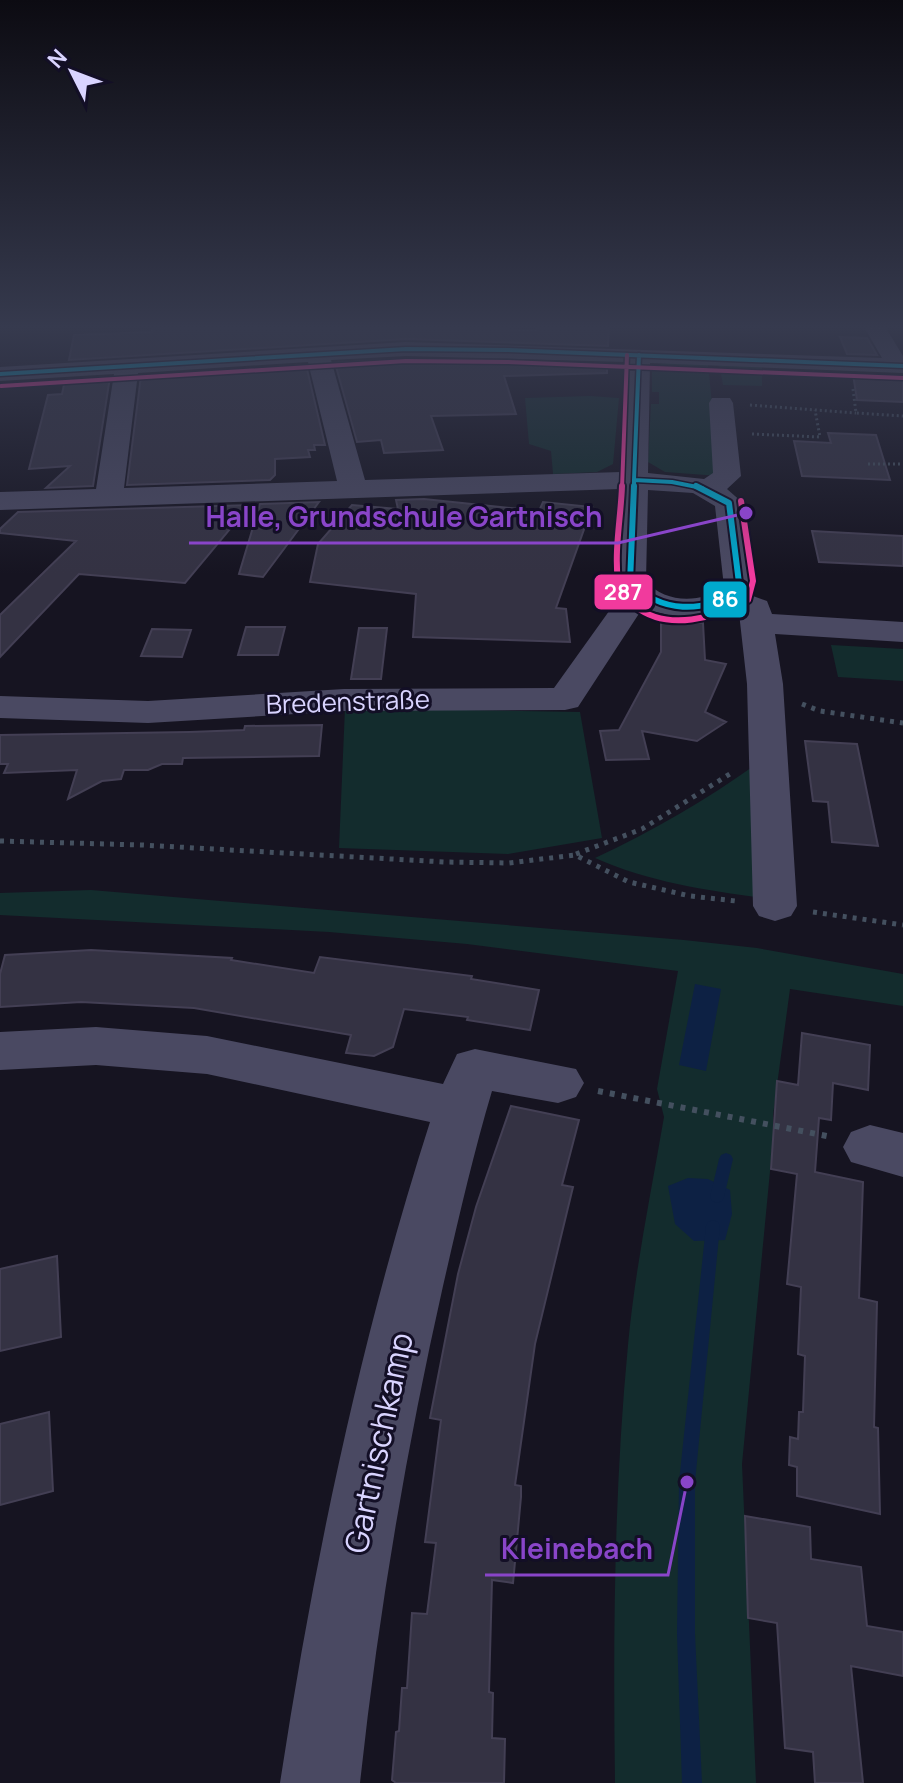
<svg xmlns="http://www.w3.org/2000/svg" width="903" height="1783" viewBox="0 0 903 1783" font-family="Manrope,sans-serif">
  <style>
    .green { fill: #132c2d }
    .water { fill: #0d2144 }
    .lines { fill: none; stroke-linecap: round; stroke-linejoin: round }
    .stream { fill: #0d2144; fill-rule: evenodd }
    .building { fill: #343243; stroke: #433f54; stroke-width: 2 }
    .path-far2 { stroke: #44505f; stroke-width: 3; stroke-dasharray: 2 3; stroke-linecap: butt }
    .path-far1 { stroke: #44505f; stroke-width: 5; stroke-dasharray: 4 6; stroke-linecap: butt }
    .path { stroke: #44505f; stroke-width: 6; stroke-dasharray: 5 7; stroke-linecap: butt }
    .minor { fill: #4a4962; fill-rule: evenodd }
    .bus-1-far1-casing { stroke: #130f26; stroke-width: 7 }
    .bus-1-casing { stroke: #130f26; stroke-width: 10 }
    .bus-2-far1-casing { stroke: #130f26; stroke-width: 7 }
    .bus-2-casing { stroke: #130f26; stroke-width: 10 }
    .bus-1-far1 { stroke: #00a9ce; stroke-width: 4 }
    .bus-1 { stroke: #00a9ce; stroke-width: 6 }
    .bus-2-far1 { stroke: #f13a9d; stroke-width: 4 }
    .bus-2 { stroke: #f13a9d; stroke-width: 6 }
    .labels { text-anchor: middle; stroke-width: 6; stroke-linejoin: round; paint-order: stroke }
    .street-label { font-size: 26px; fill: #d9d4ff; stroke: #130f26 }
    .near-street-label { font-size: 32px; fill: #d9d4ff; stroke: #130f26 }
    .leader { fill: none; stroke: #8945c9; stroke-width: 3 }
    .callout-dot { fill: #8945c9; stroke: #130f26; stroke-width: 3 }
    .callout-label { font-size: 28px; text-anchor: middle; font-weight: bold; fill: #8945c9; stroke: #130f26; stroke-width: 6; stroke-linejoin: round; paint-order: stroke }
    .line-badge { stroke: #130f26; stroke-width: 3 }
    .badge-label { font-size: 22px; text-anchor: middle; font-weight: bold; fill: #fff }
  </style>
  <rect width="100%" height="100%" fill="#161421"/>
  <path class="green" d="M674 362 708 363 719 476 665 472 648 462 651 404H659V392H652V370L661 364Z
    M719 363 762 365V386L723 385Z
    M590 396 619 398 613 464 597 472 553 474 551 451 529 444 525 398Z
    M831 645 903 649V681L838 677Z
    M345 708 580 712 602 838 508 854 339 848Z
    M758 763 763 898C705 890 649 882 595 858 653 831 706 800 758 763Z
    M91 890 684 940 757 948 903 974V1006L790 989 773 1115V1140L742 1464 756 1783H615C613 1637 614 1491 628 1345 635 1269 651 1193 664 1117L657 1089 678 971 467 944 329 932 0 915V893Z"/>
  <path class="water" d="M695 984 721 989 706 1071 679 1065Z
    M688 1178 708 1179 730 1190 732 1214 725 1240 694 1241 675 1224 668 1186Z"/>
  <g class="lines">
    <path class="stream" d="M726 1153 731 1155 733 1159 724 1197 722 1201 717 1203 712 1201 710 1197 719 1159 721 1155Z
      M713 1220 718 1222 720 1226 695 1482V1634L702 1783H682L677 1634 679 1482 706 1226 708 1222Z"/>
  </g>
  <path class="building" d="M152 324H316L523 330H536L535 324H609L608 346 406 339 69 360 74 335 152 332Z
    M840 337 867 338 877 355 847 354Z
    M406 359 607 364V373L504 376 516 414 431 416 443 450 384 453 381 440 357 442 335 363Z
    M306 365 325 445H314L315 450H308L310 457 275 459V475L270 480 127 485 141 376Z
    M853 374 903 376V402L857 400Z
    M110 377 93 486 46 488 70 466 29 469 48 395 62 394 65 380Z
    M828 433 876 435 890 480 802 476 794 441 831 443Z
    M424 499 539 511 543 502 592 507 556 608 566 609 570 642 413 637 416 594 310 582 318 544 352 505 398 509 396 500Z
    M319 502 263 577 239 574 260 504Z
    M250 505 185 583 79 574 0 657V615L76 541 0 533V529L18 512Z
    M812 531 903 536V566L819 562Z
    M661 620 703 623 705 660 726 664 705 712 726 722 697 741 642 731 649 759 606 760 600 731 619 730 661 652Z
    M246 627H285L278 655H238Z
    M359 628H387L381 679H351Z
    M152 629 191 630 182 657 141 656Z
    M322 725 319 756 183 758 182 764H162L148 770H124L121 779 102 781 68 799 77 770 4 773 8 764H0V735L189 732 244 730 245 726Z
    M805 741 857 744 878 846 832 842 828 802 813 801Z
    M91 950 232 958 231 960 314 973 320 957 472 976 471 979 539 990 530 1030 467 1020 468 1017 404 1009 393 1047 374 1056 346 1053 351 1035 194 1008 81 1002 0 1007V974L5 955Z
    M802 1033 870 1045 868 1090 833 1083 831 1120 819 1118 815 1172 863 1182 859 1298 877 1302 874 1427 878 1428 880 1514 797 1496V1467L789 1465 790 1437 798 1439 799 1412H803L805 1356 798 1354 801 1287 787 1284 797 1174 771 1169 777 1081 798 1085Z
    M511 1106 579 1120 562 1185 573 1187 535 1344 515 1485 521 1486V1497L513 1583 492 1580 489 1692 493 1693 492 1738 505 1739 504 1783H396L392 1780 396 1732 399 1731 402 1688H407L412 1613 427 1614 436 1543 425 1542 441 1420 430 1418 458 1274 476 1207Z
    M57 1256 61 1337 0 1351V1269Z
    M49 1412 53 1491 0 1505V1424Z
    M745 1516 810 1527 811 1559 861 1567 867 1626 903 1632V1676L851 1666 863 1783H815L813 1752 785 1748 777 1623 748 1618Z"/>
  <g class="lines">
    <path class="path-far2" d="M853 389 856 413 903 416
      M750 405 856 413
      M752 434 820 437 815 410
      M868 464H903"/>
    <path class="path-far1" d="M802 704 820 711 903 723
      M0 841 142 845 445 862 509 863 575 855 629 882 690 896 736 901
      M576 854 642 829 733 772
      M813 912 903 925"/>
    <path class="path" d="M598 1091 832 1137"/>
    <path class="minor" d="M863 325H884L903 356V373L650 363 648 473 704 479 713 473 709 403 712 398H730L733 403 741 476 727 489 743 503 757 582 753 596 767 601 772 614 903 622V642L775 634 783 684 797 906 791 916 775 921 759 916 753 906 747 684 739 613 730 610 682 618 642 609 578 707 565 710 344 711 148 723 0 718V696L148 701 344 689 554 688 622 593 614 582 620 489 0 510V492L96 489 114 374 0 381V367L406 342 882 358ZM406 356 627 362 621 472 365 480 331 360ZM308 362 337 481 124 488 138 373ZM648 490 693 493 715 506 724 587C702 603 665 604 646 581Z
      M96 1027 207 1036 443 1084 457 1054 475 1049 576 1069 584 1083 576 1097 558 1103 492 1091C473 1155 458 1221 443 1286 406 1450 378 1616 360 1783H280C314 1560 361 1337 430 1122L207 1074 96 1065 0 1070V1032Z
      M870 1125 903 1133V1177L851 1162 843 1147 851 1132Z"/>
    <g class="bus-1-far1-casing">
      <path id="bus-1-far1" d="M0 374 406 349 507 350 903 366
        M634 480 639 355
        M634 488V480L672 482 702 488"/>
    </g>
    <g class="bus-1-casing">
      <path id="bus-1" d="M634 486 630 582C662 614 702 613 740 591L729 503 696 486"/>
    </g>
    <g class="bus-2-far1-casing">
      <path id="bus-2-far1" d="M1 386 406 361 507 362 903 378
        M622 488 627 355"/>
    </g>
    <g class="bus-2-casing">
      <path id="bus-2" d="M622 486C621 516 614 551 618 581 619 590 628 600 635 606 667 632 716 618 748 600L753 581 741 501"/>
    </g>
    <use href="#bus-1-far1" class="bus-1-far1"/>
    <use href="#bus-1" class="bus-1"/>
    <use href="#bus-2-far1" class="bus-2-far1"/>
    <use href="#bus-2" class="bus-2"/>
  </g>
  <linearGradient id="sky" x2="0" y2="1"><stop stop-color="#0c0b12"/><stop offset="0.57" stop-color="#363a4e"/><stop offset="1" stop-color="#363a4e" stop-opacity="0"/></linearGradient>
  <rect width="903" height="574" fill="url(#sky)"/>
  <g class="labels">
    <g class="street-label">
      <text transform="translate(348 702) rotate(-2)" y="9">Bredenstraße</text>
    </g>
    <g class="near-street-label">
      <text transform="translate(379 1443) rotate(-78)" y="11">Gartnischkamp</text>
    </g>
  </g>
  <path class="leader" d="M746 513L618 543H189M687 1482L668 1575H485"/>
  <g class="callout-dot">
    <circle cx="746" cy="513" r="8"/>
    <circle cx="687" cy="1482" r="8"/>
  </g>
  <g class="callout-label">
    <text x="404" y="527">Halle, Grundschule Gartnisch</text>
    <text x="577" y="1559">Kleinebach</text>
  </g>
  <g class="line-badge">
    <rect x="593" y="573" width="61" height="38" rx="8" fill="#f13a9d"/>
    <rect x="702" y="580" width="46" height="39" rx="8" fill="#00a9ce"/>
  </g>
  <g class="badge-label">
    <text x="623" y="600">287</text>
    <text x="725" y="607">86</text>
  </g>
  <g transform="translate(72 72) rotate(312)" stroke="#130f26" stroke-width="6" paint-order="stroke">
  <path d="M0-6L14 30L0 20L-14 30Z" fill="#d9d4ff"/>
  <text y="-12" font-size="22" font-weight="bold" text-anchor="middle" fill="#d9d4ff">N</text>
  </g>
</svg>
